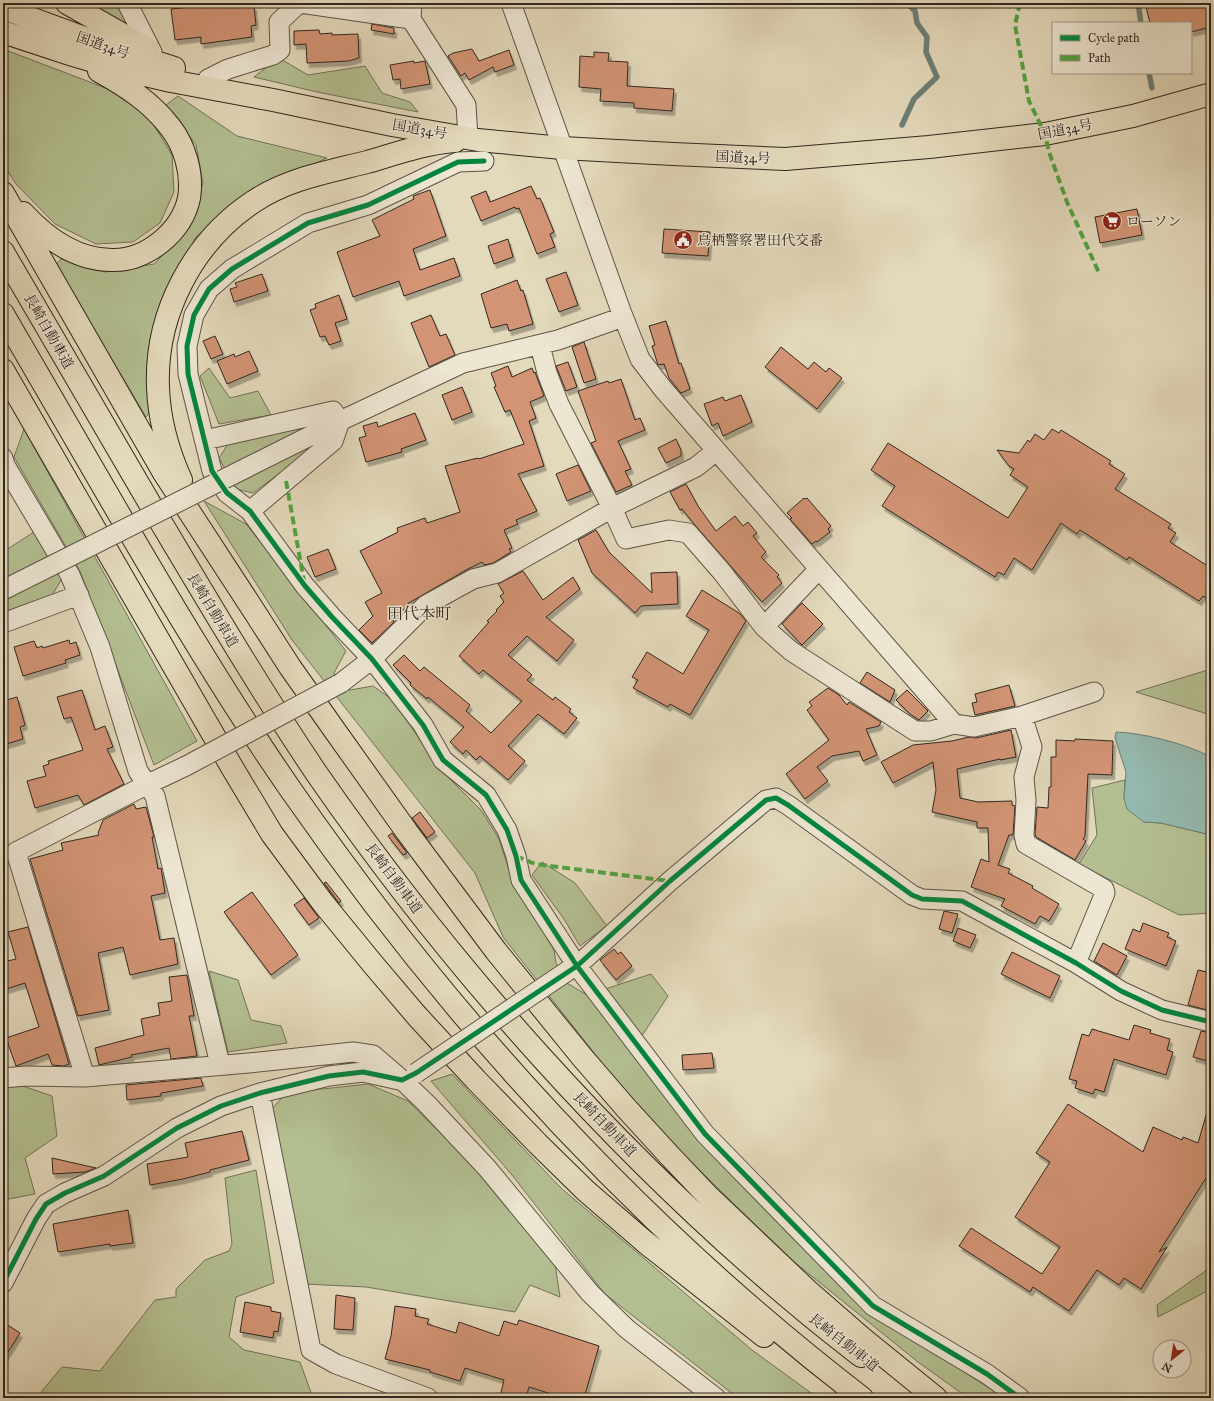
<svg xmlns="http://www.w3.org/2000/svg" width="1214" height="1401" viewBox="0 0 1214 1401" font-family="'IM FELL Great Primer','Noto Serif JP',serif">
  <style>
    .green { fill: #b3bf91; stroke: #727358 }
    .water { fill: #95bab0; stroke: #6d7f76 }
    .lines { fill: none; stroke-linecap: round; stroke-linejoin: round }
    .stream { stroke: #6d7f76; stroke-width: 5.5 }
    .building { fill: #d29474; stroke: #31271e; filter: url(#shadow) }
    .street-tunnel { stroke: #bfb59c; stroke-width: 19; stroke-dasharray: 19 10; stroke-linecap: butt }
    .street-casing { stroke: #5e5445; stroke-width: 21 }
    .highway-casing { stroke: #31271e; stroke-width: 24 }
    .street { stroke: #ede6d3; stroke-width: 19 }
    .highway { stroke: #e3d9bb; stroke-width: 22 }
    .street-bridge-casing { stroke: #5e5445; stroke-width: 21; stroke-linecap: butt }
    .street-bridge { stroke: #ede6d3; stroke-width: 19 }
    .quiet { stroke: #52a341; stroke-width: 4; stroke-dasharray: 8 4; stroke-linecap: butt }
    .cycleway-casing { stroke: #ede6d3; stroke-width: 8 }
    .cycleway { stroke: #00873e; stroke-width: 5 }
    .labels { text-anchor: middle; stroke-width: 3; stroke-linejoin: round; paint-order: stroke }
    .street-label { font-size: 14px; fill: #31271e; stroke: #ede6d3 }
    .poi-label { font-size: 14px; fill: #31271e; stroke: #ede6d3; text-anchor: start }
    .quarter-label { font-size: 16px; fill: #31271e; stroke: #ede6d3 }
  </style>
  <defs>
    <filter id="shadow"><feDropShadow dx="2.5" dy="4.5" stdDeviation="0" flood-color="#0004"/></filter>
  </defs>
  <rect width="100%" height="100%" fill="#e3d9bb"/>
  <filter id="stains"><feTurbulence type="fractalNoise" baseFrequency=".005" numOctaves="4"/><feColorMatrix values="0 0 0 0 .2 0 0 0 0 .09 0 0 0 0 .02 0 0 0 .5 -.17"/></filter>
  <radialGradient id="worn" r=".72"><stop offset=".6" stop-color="#630" stop-opacity="0"/><stop offset="1" stop-color="#630" stop-opacity=".3"/></radialGradient>
  <path class="green" d="M82 3H121L133 25 109 20Z
    M3 49 116 92 151 120 172 155 174 192 160 223 133 242 96 244 55 224 16 184 3 164Z
    M279 58 308 75 365 66 382 93 410 102 418 112 317 92 254 77Z
    M178 96 237 136 327 158 245 195 196 237 164 297 148 356 151 411 146 417 56 265 61 259 105 272 154 264 189 228 203 183 196 145 166 105Z
    M209 368 230 398 258 391 271 415 219 424 200 376Z
    M323 421 326 439 253 493 236 489 219 458 230 441Z
    M24 429 197 741 154 765 80 571 14 457Z
    M204 501 246 524 346 651 334 673 344 691 373 686 393 700 439 768 481 810 499 839 512 879 554 950 556 963 567 983 587 995 651 974 668 996 634 1048 691 1132 863 1308 1005 1398H968L918 1362 793 1261 692 1163 613 1077 503 937 475 873 292 640Z
    M34 532 63 577 51 597 3 612V552Z
    M1211 669V715L1136 692Z
    M1125 780 1124 798 1144 822 1161 823 1211 835V913L1179 915 1079 864 1097 835 1092 788Z
    M542 862 575 883 607 926 580 946 564 919 532 875Z
    M209 971 238 980 251 1020 281 1026 287 1043 228 1052Z
    M452 1074 561 1188 752 1350 818 1398H738L605 1294 512 1175 431 1081Z
    M368 1084 408 1101 482 1174 555 1264 560 1297 530 1285 515 1312 366 1287 305 1284 270 1111 286 1093Z
    M20 1085 52 1096 57 1136 25 1158 35 1194 3 1200V1086Z
    M256 1170 274 1283 236 1297 229 1337 244 1350 300 1362 313 1398H36L62 1367 100 1371 155 1300 176 1297V1289L205 1260 229 1251 232 1244 225 1178Z
    M1211 1267V1289L1158 1317 1157 1305Z"/>
  <path class="water" d="M1116 732C1144 733 1187 744 1211 757V835L1161 823 1144 822 1127 809 1124 798 1126 772 1115 738Z"/>
  <g class="lines">
    <path class="stream" d="M1138 3 1141 23
      M1149 73 1152 88
      M902 125 914 99 937 77 926 52 927 37 917 23 915 11 907 3"/>
  </g>
  <path class="building" d="M226 3H249V6H254L256 25 251 26 252 37 201 44V37L175 40 171 9Z
    M1145 3H1211V27L1191 32V23H1150Z
    M372 24 394 28V34L371 30Z
    M319 30 320 34 332 33V35L358 34 359 58 349 61 307 63 306 44 294 45V31Z
    M472 49 479 61 509 50 514 65 495 72 493 67 469 80 465 73 461 76 448 56 453 53Z
    M594 52 609 53 608 61 628 62 627 86 674 89 672 111 634 108V103L600 101 601 89 579 87 580 56 594 57Z
    M414 61V63L425 61 430 84 401 89 400 79 393 80 390 65Z
    M531 186 537 199 540 198 554 232 550 234 555 247 537 254 519 208 516 209 515 207 481 221 471 197 486 191 490 202Z
    M430 190 446 236 413 249 420 270 454 258 460 276 404 296 399 281 353 297 337 252 380 236 372 220 414 199 413 196Z
    M1137 209 1142 235 1100 243 1095 217Z
    M664 229 710 232 708 256 662 253Z
    M508 239 513 257 494 264 488 246Z
    M566 272 578 305 559 312 546 279Z
    M262 274 268 291 234 302 230 289 237 287 235 283Z
    M517 280 521 291 523 290 533 324 509 331 507 324 491 328 481 294Z
    M339 295 347 319 335 323 341 341 329 345 325 336 320 337 310 310 316 308 315 304Z
    M431 315 440 336 446 334 455 355 429 367 411 323Z
    M666 321 679 364 681 363 690 389 681 393 669 378 664 364 658 365 652 346 655 345 649 326Z
    M215 336 223 354 211 359 203 341Z
    M584 342 596 379 584 383 572 347Z
    M781 347 808 369 814 362 826 372 829 368 842 378 817 409 765 367Z
    M249 351 258 371 227 384 217 361 234 354 235 357Z
    M568 362 577 387 566 391 556 366Z
    M508 366 512 377 532 368 534 373 535 372 544 396 530 402 536 418 529 421 544 466 518 474 537 511 516 520 518 524 504 530 512 548 509 549 511 552 493 563 484 565 482 562 468 569 407 604 408 607 391 616 394 622 372 643 359 630 373 616 365 602 382 593 360 551 398 532 397 528 425 518 427 523 460 512 445 466 478 458 479 459 524 444 510 410 505 412 494 387 496 386 491 373Z
    M621 379 635 420 640 418 645 430 618 441 631 469 625 471 632 485 616 492 591 443 596 441 578 391 608 381 609 383Z
    M462 387 472 412 452 420 442 395Z
    M741 395 752 422 723 436 718 423 712 426 704 404 723 397 725 401Z
    M415 413 426 440 401 449 402 452 366 462 359 438 366 436 363 426 377 422 378 427Z
    M1052 429 1059 433 1061 430 1111 461 1109 464 1125 474 1115 489 1171 524 1168 528 1176 533 1170 542 1211 568V601L1203 596 1199 601 1129 557 1127 560 1080 530 1077 534 1061 523 1032 570 1014 558 1004 575 998 572 995 577 882 506 895 486 871 470 888 443 1008 518 1028 487 1010 475 1014 469 1009 466 997 450 1019 453 1028 440 1030 442 1035 434 1044 440Z
    M676 439 681 450V456L666 463 658 448Z
    M578 465 591 491 567 501 556 474Z
    M686 484 698 506 716 531 735 516 743 526 748 522 757 533 753 536 766 552 761 557 779 575 777 577 782 583 762 602 694 524 682 509 680 510 670 492Z
    M804 498 805 499 807 498 831 526 828 529 830 532 817 542 816 541 812 544 790 519 792 518 787 513Z
    M596 530 609 552 652 593 651 573 677 572 678 604 641 606 635 613 592 573 578 540Z
    M328 549 336 569 315 577 307 557Z
    M523 571 543 600 573 577 580 589 546 617 574 640 557 661 527 636 508 655 532 675 527 680 553 700 555 697 571 709 569 712 577 718 564 734 538 714 508 746 525 761 508 780 480 756 476 760 466 750 463 754 450 742 464 727 428 697 427 699 410 685 411 683 393 665 404 655 420 671 424 667 470 705 466 711 491 733 522 701 483 670 479 674 459 656 489 622 487 621 497 611 496 610 504 602 500 596 504 593 498 584Z
    M702 590 739 613 746 621 690 715 670 704 668 707 633 688 638 680 632 677 647 652 683 674 709 630 686 616Z
    M802 603 823 624 802 645 782 624Z
    M69 640 70 644 76 642 80 655 65 660 66 663 23 676 14 647 34 641 37 648 42 646 43 648Z
    M867 672 895 690 890 702 860 683Z
    M1009 685 1015 706 975 715 972 703 977 702 975 694Z
    M828 688 839 695 847 705 849 702 881 722 879 726 866 729 877 755 863 761 859 751 832 756 817 767 828 781 805 799 786 774 829 740 807 710 812 706 809 702Z
    M82 690 95 730 105 726 113 747 107 749 124 784 84 805 78 795 35 808 27 781 46 776 43 766 49 764 48 761 83 750 71 717 64 719 57 697Z
    M907 690 928 711 919 720 910 714 896 700Z
    M17 697 25 725 20 727 23 739 3 745V701Z
    M1011 730 1016 757 1000 760V759L957 769 960 798 978 802 1012 801V805L1015 806 1013 835H1009L998 865 1010 869 1008 873 1033 886 1032 888 1059 904 1049 921 1040 916 1035 924 1001 906 1005 899 971 887 981 859 989 862 988 828H977V822L932 812 936 790 933 762 893 783 881 762 913 745 952 741 969 737 976 738Z
    M1075 739 1113 741 1112 775 1088 774 1085 836 1083 839 1086 841 1075 860 1036 837 1035 834 1037 807 1048 808 1049 787H1051V757H1056V740L1075 741Z
    M134 804 136 809 146 807 154 837H152L158 869 161 868 165 893 151 896 160 940 174 938 178 964 130 975 123 947 98 953 109 1010 78 1016 30 859 63 850 61 843 99 835 98 833 103 820Z
    M420 812 435 832 427 838 412 818Z
    M392 833 407 853 403 855 388 836Z
    M326 882 341 901 339 903 324 883Z
    M252 892 298 955 271 975 224 912Z
    M304 898 319 918 309 925 294 905Z
    M944 911 958 914 952 933 939 929Z
    M1143 923 1169 933 1167 937 1176 941 1166 966 1125 949 1133 929 1140 932Z
    M28 927 69 1064 64 1066 52 1065 48 1054 16 1066 6 1038 39 1027 25 983 3 990V962L16 959 8 932Z
    M958 928 976 935 970 948 953 941Z
    M1103 943 1127 956 1117 975 1094 961Z
    M614 949 618 954 621 952 632 966 616 980 600 960Z
    M1012 952 1060 976 1050 998 1001 974Z
    M1198 970 1211 973V1011L1188 1005Z
    M187 975 194 1016H189L197 1056 171 1059 169 1048 131 1055 132 1057 99 1065 95 1048 144 1035 141 1019 160 1015 158 1003 172 1001 169 977Z
    M1134 1025 1151 1030 1150 1033 1170 1039 1167 1050 1173 1052 1166 1075 1114 1059 1104 1092 1095 1089 1093 1094 1075 1088 1077 1081 1069 1079 1082 1034 1089 1036 1092 1029 1129 1040Z
    M1201 1031 1211 1033V1062L1193 1057Z
    M712 1053 714 1068 683 1070 682 1055Z
    M201 1078 203 1086 161 1093V1096L127 1100 126 1085Z
    M1068 1104 1143 1152 1153 1127 1182 1140 1183 1137 1198 1143 1207 1112 1211 1113V1170L1159 1252 1167 1247 1141 1289 1124 1278 1119 1285 1097 1270 1069 1311 1033 1287 1030 1292 959 1246 971 1228 1042 1274 1060 1247 1015 1217 1050 1162 1036 1153Z
    M242 1131 249 1160 210 1170V1172L183 1179 150 1185 147 1164 188 1157 185 1143Z
    M52 1158 96 1168 85 1172 53 1174Z
    M128 1210 133 1243 110 1246V1244L58 1252 53 1224Z
    M336 1295 355 1298 353 1330 334 1329Z
    M245 1302 271 1307V1311L281 1313 278 1332 274 1331 273 1338 240 1332Z
    M395 1306 416 1309 415 1316 429 1319 427 1324 456 1333 459 1322 499 1336 504 1321 517 1325 519 1320 599 1346 584 1398H564L529 1387 526 1398H508L500 1396 504 1380 465 1368 460 1381 430 1372V1370L385 1359 391 1336Z
    M3 1322 20 1333 3 1360Z"/>
  <g class="lines">
    <path class="street-tunnel" d="M1000 1398V1397"/>
    <g class="street-casing">
      <path id="street" d="M127 3 152 52
        M300 3 411 19
        M412 3 411 19 466 105 468 138
        M511 3 621 311 640 359 663 389 954 724 974 727 1022 716 1094 692
        M208 79 228 69 273 55 280 50 279 22 299 3
        M484 161 458 162 368 205 308 223 232 269 209 289 194 315 187 346 188 374 212 471 227 493 250 511 305 586 332 617 372 659 423 725 443 760 486 795 507 830 516 856 521 880 577 966 705 1134 873 1306 987 1374 1020 1398
        M540 345 547 373 559 404 612 508 626 539 669 530 688 533 722 572 764 627 791 651 915 731H931L954 724
        M205 440 333 411 340 421 333 441 250 511
        M3 458 5 465 70 575 100 647 138 771 155 796 220 1064
        M246 468 340 421 463 363 558 340 623 317
        M3 590 43 570
        M3 623 79 595
        M764 627 819 569
        M341 683 372 659 426 605 473 579 497 573 612 508 696 467 716 451
        M1022 716 1032 747 1024 777 1026 800 1024 835 1026 844 1104 889 1105 893 1076 963
        M569 970 577 966 670 881 766 800 776 798 788 805 912 895 922 899 962 901 1076 963 1121 991 1162 1010 1211 1022
        M85 1077 16 852 148 784 186 766
        M3 1078 26 1076 85 1077 249 1063 353 1052 373 1055 402 1080 426 1103 487 1168 590 1293 627 1329 716 1398
        M260 1093 311 1350 336 1364 428 1398
        M3 1283 36 1219 46 1204 65 1193 104 1176 177 1128 221 1106 260 1093 329 1076 363 1072 399 1080"/>
    </g>
    <g class="highway-casing">
      <path id="highway" d="M67 3 148 49
        M3 8 109 47 174 68
        M3 32 73 55 124 70 171 81 273 100 392 125 478 140 562 148 673 154 785 159 929 147 1045 134 1133 116 1211 94
        M3 193 164 473 254 611 290 667 333 728 407 832 496 951 582 1057 626 1108 669 1155 709 1197 808 1291 862 1338 936 1398
        M23 213C46 238 77 260 112 260 146 261 182 232 189 198 193 174 185 146 170 127 151 102 126 86 99 71
        M3 252C53 338 103 423 153 509 206 598 259 688 317 774 452 969 618 1155 800 1307 820 1324 841 1340 861 1356
        M3 314C44 385 85 455 126 526 179 617 233 707 293 793 452 1021 642 1229 862 1398
        M3 370 233 769 272 834 323 903 372 963 417 1016 476 1080 538 1144 586 1191 645 1242 764 1336
        M181 480C168 451 159 419 158 387 155 314 193 242 253 202 287 179 328 172 367 162 395 154 425 143 455 141"/>
    </g>
    <use href="#street" class="street"/>
    <use href="#highway" class="highway"/>
    <g class="street-bridge-casing">
      <path id="street-bridge" d="M43 570 246 468
        M186 766 341 683
        M416 1073 569 970"/>
    </g>
    <use href="#street-bridge" class="street-bridge"/>
    <path class="quiet" d="M1020 3 1015 25 1029 101 1045 134 1049 152 1067 202 1099 273
      M286 481 304 581
      M516 856 535 864 670 881"/>
    <g class="cycleway-casing">
      <path id="cycleway" d="M484 161 458 162 368 205 308 223 232 269 209 289 194 315 187 346 188 374 212 471 227 493 250 511 305 586 332 617 372 659 423 725 443 760 486 795 507 830 516 856 521 880 577 966 705 1134 873 1306 987 1374 1020 1398
        M3 1283 36 1219 46 1204 65 1193 104 1176 177 1128 221 1106 260 1093 329 1076 363 1072 402 1080 416 1073 577 966 670 881 766 800 776 798 788 805 912 895 922 899 962 901 1076 963 1121 991 1162 1010 1211 1022"/>
    </g>
    <use href="#cycleway" class="cycleway"/>
  </g>
  <defs>
    <g id="supermarket-disc" transform="scale(1)"><circle r="9.5" fill="#8f2418" stroke="#ede6d3"/><path d="M-6-5.5h2.5l.6 2H6L4.5 2H-2.5L-4.4-4H-6ZM-1.5 3.2a1.3 1.3 0 1 0 .1 0ZM3 3.2a1.3 1.3 0 1 0 .1 0Z" fill="#fff"/></g>
    <g id="civic-disc" transform="scale(1)"><circle r="9.5" fill="#8f2418" stroke="#ede6d3"/><path d="M-.6-6.5H3V-4.5H.6V-3L4-1V1h2V6H-6V1h2V-1L-.6-3ZM-1.2 2.5V6h2.4V2.5Z" fill="#fff"/></g>
  </defs>
  <g fill-rule="evenodd">
    <use href="#supermarket-disc" x="1112" y="221"/>
    <use href="#civic-disc" x="683" y="240"/>
  </g>
  <g class="labels">
    <g class="street-label">
      <text transform="translate(103 45) rotate(19)" y="5">国道34号</text>
      <text transform="translate(420 129) rotate(10)" y="5">国道34号</text>
      <text transform="translate(1065 129) rotate(-11)" y="5">国道34号</text>
      <text transform="translate(743 157) rotate(2)" y="5">国道34号</text>
      <text transform="translate(49 331) rotate(60)" y="5">長崎自動車道</text>
      <text transform="translate(213 610) rotate(59)" y="5">長崎自動車道</text>
      <text transform="translate(394 878) rotate(53)" y="5">長崎自動車道</text>
      <text transform="translate(605 1124) rotate(46)" y="5">長崎自動車道</text>
      <text transform="translate(844 1342) rotate(38)" y="5">長崎自動車道</text>
    </g>
    <g class="poi-label">
      <text x="1126" y="226">ローソン</text>
      <text x="697" y="245">鳥栖警察署田代交番</text>
    </g>
    <g class="quarter-label">
      <text x="419" y="619">田代本町</text>
    </g>
  </g>
  <rect width="1214" height="1401" fill="none" stroke="#e3d9bb" stroke-width="16"/>
  <rect x="4" y="4" width="1206" height="1393" fill="none" stroke="#31271e" stroke-width="2"/>
  <rect x="8" y="8" width="1198" height="1385" fill="none" stroke="#31271e"/>
  <rect x="1052" y="22" width="140" height="52" fill="#ede6d3" stroke="#a29a8b"/>
  <rect x="1060" y="35" width="20" height="6" fill="#00873e" stroke="#a29a8b"/>
  <text x="1088" y="42" font-size="12" fill="#31271e">Cycle path</text>
  <rect x="1060" y="55" width="20" height="6" fill="#52a341" stroke="#a29a8b"/>
  <text x="1088" y="62" font-size="12" fill="#31271e">Path</text>
  <g transform="translate(1172 1359) rotate(210)"><circle r="19" fill="#ede6d3" stroke="#a29a8b"/>
  <path d="M0-3L7 15L0 10L-7 15Z" fill="#8f2418"/>
  <text y="-6" font-size="11" font-weight="bold" text-anchor="middle" fill="#31271e">N</text>
  </g>
  <rect width="100%" height="100%" filter="url(#stains)"/>
  <rect width="100%" height="100%" fill="url(#worn)"/>
</svg>
